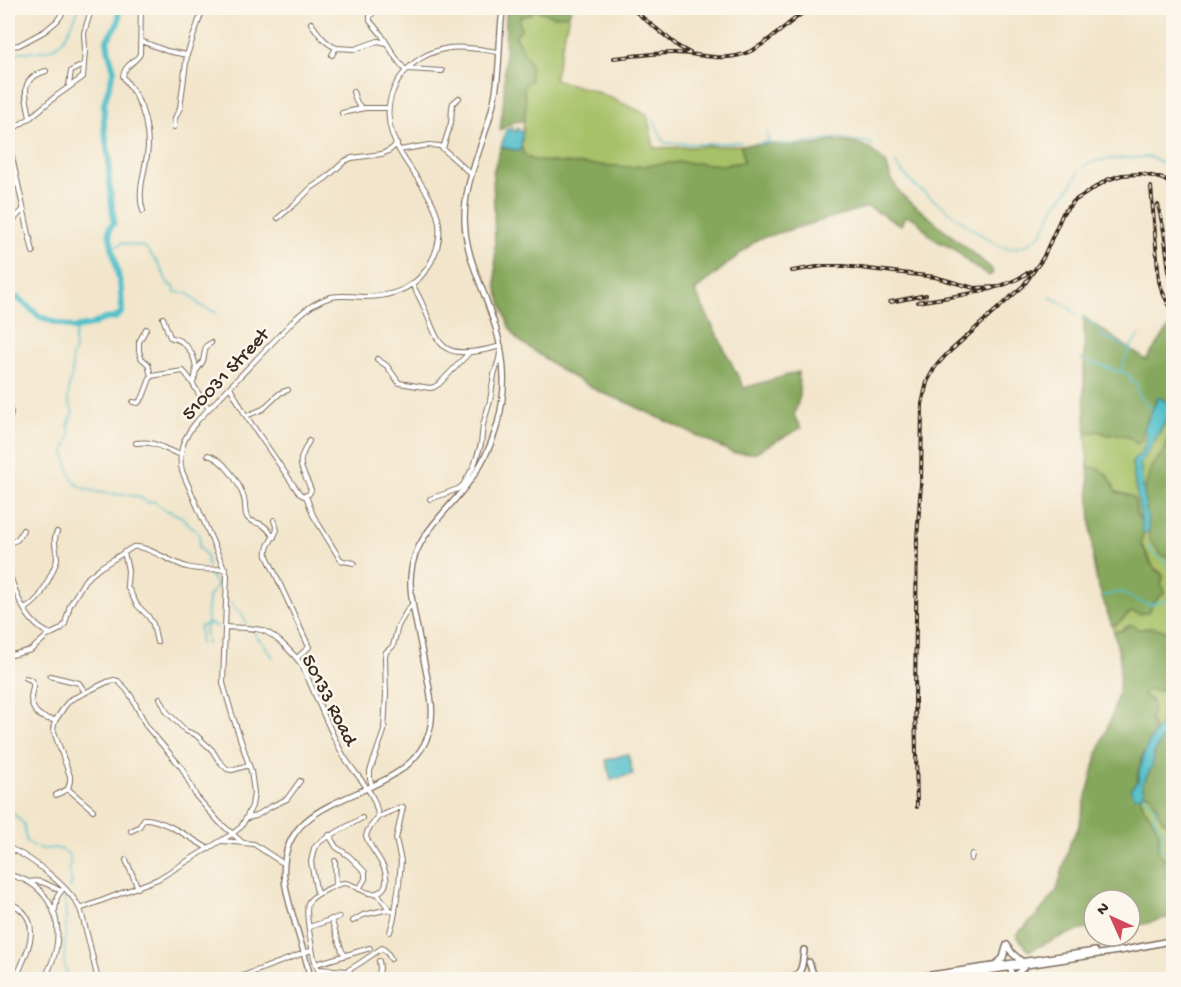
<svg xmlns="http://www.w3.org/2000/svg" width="1181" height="987" viewBox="0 0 1181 987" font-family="'Gochi Hand',sans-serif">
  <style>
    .green { fill: #a7c167; stroke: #717642; stroke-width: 1.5 }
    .forest { fill: #85a75c; stroke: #60683d; stroke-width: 1.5 }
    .water { fill: #51bfca; stroke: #467474; stroke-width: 1.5 }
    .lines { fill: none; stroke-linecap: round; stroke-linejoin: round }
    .stream { stroke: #51bfca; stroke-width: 1.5 }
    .river { stroke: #51bfca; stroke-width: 6 }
    .minor-casing { stroke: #7b6b5b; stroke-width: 6 }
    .tertiary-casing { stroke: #7b6b5b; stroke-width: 7 }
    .secondary-casing { stroke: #7b6b5b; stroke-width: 8 }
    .minor { stroke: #fff; stroke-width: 4 }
    .tertiary { stroke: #fff; stroke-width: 4.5 }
    .secondary { stroke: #fff; stroke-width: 5 }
    .rail-casing { stroke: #3b2a1e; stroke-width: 4 }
    .rail { stroke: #fbf7ec; stroke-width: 1.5; stroke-dasharray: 4.5; stroke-linecap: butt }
    .labels { text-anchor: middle; stroke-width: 5; stroke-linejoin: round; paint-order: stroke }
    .street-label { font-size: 20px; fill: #3b2a1e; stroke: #fbf7ec }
  </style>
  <rect width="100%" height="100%" fill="#fbf7ec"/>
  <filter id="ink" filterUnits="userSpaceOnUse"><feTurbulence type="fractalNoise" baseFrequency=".0167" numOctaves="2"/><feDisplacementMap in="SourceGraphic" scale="12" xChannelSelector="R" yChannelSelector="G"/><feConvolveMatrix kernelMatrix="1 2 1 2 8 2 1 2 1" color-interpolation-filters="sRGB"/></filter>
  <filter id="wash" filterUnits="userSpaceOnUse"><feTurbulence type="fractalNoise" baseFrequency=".008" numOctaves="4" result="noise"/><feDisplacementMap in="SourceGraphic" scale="24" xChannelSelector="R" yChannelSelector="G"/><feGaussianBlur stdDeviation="1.35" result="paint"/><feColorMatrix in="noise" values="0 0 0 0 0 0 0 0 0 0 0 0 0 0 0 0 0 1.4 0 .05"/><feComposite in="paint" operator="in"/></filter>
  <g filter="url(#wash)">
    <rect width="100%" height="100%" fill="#f2e5cb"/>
    <path class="green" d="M535 10 554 16 569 15 554 79 597 92 647 114 654 148 741 145 744 162 722 165 681 162 631 167 560 163 533 160 525 156 521 146 526 105 524 89 525 84 531 80 529 74 531 68 515 35 520 31 519 19C523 15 529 14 535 10Z
      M1173 409V430L1167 441 1165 450 1151 467 1144 494 1140 464Z
      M1144 429 1147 439 1140 455 1132 464 1141 520 1136 515C1136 497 1134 496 1116 492 1112 482 1100 469 1088 466L1086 434 1098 431 1109 435 1117 434 1127 436 1133 441Z
      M1149 532C1150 545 1157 544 1161 555L1170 558 1173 562V646V642L1145 628 1139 630 1127 626C1123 630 1120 632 1114 632L1112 626C1120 624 1125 616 1131 612L1140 614 1159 598 1164 589 1161 585 1163 576 1161 572 1154 568 1146 551 1141 544 1143 533Z
      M1173 653V732L1167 731V725L1162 724 1153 735 1154 728 1150 720 1153 705 1151 700 1143 695 1147 690 1152 691 1166 686C1168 678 1169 672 1173 666L1172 661H1169L1166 659V655H1172Z
      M1144 793 1151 795 1163 821 1168 824 1171 828V839L1174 845 1173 888 1166 880 1165 866 1158 851 1159 832 1150 815 1143 807V802L1140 798Z"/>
    <path class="forest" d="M511 8H571L569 15 554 16 535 10 530 15 522 16 519 19 521 29 515 36 530 63C531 69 529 74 531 80 519 88 525 93 526 104 526 109 525 115 524 121L513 122 500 130 504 96 506 9H510Z
      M833 140C845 142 862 142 871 150 877 154 879 159 886 162L891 179 901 194 991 268 993 273 989 276C984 271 978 270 973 266 967 262 962 255 955 250 949 245 940 244 934 239 923 231 920 217 905 216L901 225 868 207 758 239 695 291 744 388 798 372 800 396 794 415 801 428 754 453H733L628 403 600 392 564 372 517 339 509 327 496 286 493 172 501 147 519 151 521 146 525 156 533 160 560 163 631 167 681 162 722 165 744 162 741 145C753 144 764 144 775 144 795 145 815 148 833 140Z
      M1084 317 1146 360 1173 322V405L1158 398 1142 431V440L1137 444 1127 436 1117 434 1109 435 1098 431 1086 434 1084 394Z
      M1173 430V562L1170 558 1161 555C1158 548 1153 546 1149 539L1144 494 1151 467 1165 450 1167 441Z
      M1088 466C1106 470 1110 476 1116 492L1131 496 1135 500 1136 515 1141 520 1143 533 1141 545C1147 552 1149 564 1155 569 1158 572 1161 573 1163 576L1161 584 1164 589 1165 592 1154 602 1149 612 1140 614 1131 612C1124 616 1120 624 1112 626L1097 582 1093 561Z
      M1130 625H1134L1139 630 1152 627 1166 631C1172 637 1175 647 1172 655H1166V659L1171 662 1173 666C1167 674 1169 684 1161 691L1148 690 1144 693 1143 695C1157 706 1154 703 1150 720 1151 723 1153 726 1154 729 1155 738 1145 748 1142 757 1138 767 1136 785 1136 796H1140L1143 807 1150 815 1159 832 1158 851 1164 858 1166 880 1173 888V916L1144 924 1130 925V900H1094V928C1071 930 1050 942 1029 951L1016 935 1038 914 1057 890 1071 840 1078 829 1097 755 1113 712 1119 689 1120 659 1114 632 1121 631Z
      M1167 731 1173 732V845L1171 839 1170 828 1158 813 1157 808 1151 795 1144 793 1142 784 1152 767 1154 753Z"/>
    <path class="water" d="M513 127V131L516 132 517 128 523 133 520 151 501 147 506 130Z
      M1158 397 1173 405V409L1140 464 1149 532 1143 533 1132 464 1135 458 1140 455 1147 439 1144 429Z
      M1164 723 1167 726V731L1154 753 1152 767 1142 784 1144 793 1140 796 1134 797 1130 789 1138 781C1140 759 1148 740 1161 724Z
      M628 754 633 774 611 780 606 760Z"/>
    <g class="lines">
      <path class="stream" d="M8 59 14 58 19 52C29 52 39 52 48 50 66 45 72 22 79 8
        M654 120 664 143 703 144 741 142
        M767 132 768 140 771 144
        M758 144 768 141
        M775 144 784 145 800 144 837 138 859 141 870 143 874 147
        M895 163 913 184 967 225 1000 247 1012 248 1028 244 1042 233 1054 208 1071 186 1079 171
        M1083 167C1098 156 1130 159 1148 157 1158 159 1166 165 1174 172
        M112 249 122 243 145 247 159 265 169 285 174 286 175 292 189 294 201 306 217 313
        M1050 297 1067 306 1077 315
        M1082 318C1087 321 1096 323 1099 330 1100 332 1100 335 1102 337L1111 339 1130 350
        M79 327 76 331 74 341 75 349 72 356V374L69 386 68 400 73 412 68 426C75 437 65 441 65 452 65 456 71 477 73 480 83 495 119 494 136 496 140 497 144 500 148 503L154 501 162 508 182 517 200 535 199 547 206 555 208 567
        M1081 359 1130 375V381L1137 383 1139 397 1152 409
        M1121 372C1124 360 1131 344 1139 336
        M1149 545 1152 552 1161 558 1174 570
        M209 572 210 575 224 594
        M217 585 208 597C209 606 204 615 208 623L218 627
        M1103 596 1121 592 1138 601 1150 605 1174 598
        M231 602 237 611 241 612 247 625
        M207 624 205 631 207 644
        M254 633 256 637 263 643 273 657
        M200 644V627L208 623
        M1164 724 1165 717 1174 700
        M1141 792 1155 808 1154 820C1169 835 1160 832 1160 848L1167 854 1170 859 1167 874 1174 880
        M8 809 24 824 26 841C30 844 34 847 39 848 45 850 49 848 55 848 67 850 75 857 68 869L72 882 70 888
        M66 895 65 899 66 921 64 962 68 980"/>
      <path class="river" d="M8 298H18L39 316 54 322 74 328 91 325 104 319 115 318 122 312 121 289 109 232 110 227 114 223 109 181V159L104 126V103L114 70 109 53 107 40 118 23 119 15 117 8"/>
    </g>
  </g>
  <g filter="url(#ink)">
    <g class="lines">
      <g class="minor-casing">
        <path id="minor" d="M141 8 140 54C135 63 125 64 123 76 127 83 132 89 136 96 144 111 148 129 148 146 147 167 136 190 143 211
          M374 12 370 16V21L381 34 396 58 405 70
          M311 23C318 33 325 44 337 48
          M141 41 167 51 187 55
          M8 47 19 45 45 31 57 21 66 8
          M332 55 336 48 355 49 378 41 386 43
          M408 69 442 71
          M69 85 71 71 83 65
          M353 92 357 103 362 108
          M342 113 365 108H389
          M30 117C26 95 18 79 46 71
          M174 127 175 118 180 108 187 55 203 8
          M8 132 30 118 55 97 83 77 85 50 84 33 91 10
          M8 139 33 252
          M443 148 451 123 452 107 453 103 459 98
          M399 150 429 145 440 146 472 175
          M8 191 17 182
          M278 218 296 203 311 188 326 178 345 161 352 158 382 154 390 150 397 144
          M8 225 23 210
          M412 284C443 334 425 367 501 346
          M163 318 170 337C175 339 180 340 183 343 195 353 199 369 193 383
          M146 329 139 342V351L141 358 148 364 151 376 183 371C194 381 198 397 209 408
          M377 359 387 366 399 383 430 388 434 387 439 384 469 353
          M197 370 203 361 206 346 211 343
          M230 387 246 416 297 490 300 494 304 496 309 494 311 490C302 465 294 468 309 441
          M133 402 138 403 143 397 151 376
          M8 405 11 413 8 425
          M246 416 263 409 280 393 288 390
          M136 443C157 440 162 450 180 454
          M208 455C224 459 239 482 244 498 246 504 244 511 247 517 251 523 259 522 264 526 268 529 271 533 274 537
          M306 496 313 515 340 559 343 561 354 563
          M430 499 458 489 463 485 474 466 481 444 483 425 490 401 494 375 499 359 500 352
          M274 520 277 530C273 540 265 545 267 556L309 647 297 658
          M8 543 17 540 23 530
          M124 552 128 570 127 586 137 605 148 616 153 624 157 642
          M8 569C15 592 26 625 51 634
          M25 609C30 606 35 602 39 597 42 594 57 563 57 559 57 550 52 539 57 532
          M226 627C238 628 253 627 264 631 277 636 296 656 303 667 316 696 327 725 342 753 353 774 376 790 378 817L368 830 366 836C370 850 389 866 386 882 386 885 385 887 382 890 369 901 357 883 344 883 337 884 332 887 326 890 320 893 312 896 308 903 305 911 312 948 314 958 316 965 319 972 322 980
          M8 656 31 650 47 636 61 629 65 624 70 605 85 580 101 567 133 547C146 545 172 563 187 567 200 571 213 569 226 569
          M50 676 79 683 85 692
          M26 678 31 680 33 683C34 688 31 693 31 698 32 713 42 719 55 720
          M160 698 167 712 186 731 196 735 212 750 219 761 227 769 232 770 249 765
          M372 786 370 779V771L384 731 386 694 385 657 386 652 393 646 398 626 408 609 413 604
          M56 795 68 789
          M93 810 68 789 70 781V776L53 729 55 721 65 706 70 700 107 682 114 680 118 681 126 689 131 696 147 727 182 768 196 796 219 822 243 843
          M378 817 401 807H403L396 839 401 861 399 884 394 918 390 932
          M247 818 256 816 270 807 287 799 300 781
          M131 831 139 827 144 819C160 817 195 841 209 849
          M329 835 336 847 349 856 365 872V879L359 889
          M223 841 254 844 284 864
          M8 848C29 855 69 887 79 907 83 915 84 925 87 934 91 949 94 964 98 980
          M971 859 972 854
          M126 860 138 888
          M335 861 336 885
          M8 875C44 881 63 913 56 949 54 959 49 970 44 980
          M29 882C42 879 50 886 61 891
          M377 893 389 909 395 913
          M317 894 311 862 314 848 321 841 362 818
          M8 902C47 918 27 952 15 980
          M80 909 158 879 232 834 241 827 246 818 252 806 254 793 251 771 231 711 223 683 227 575 182 471C177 451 185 435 198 420L296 318C307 308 317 301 331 297 341 295 352 296 363 297 392 297 417 289 431 262 460 208 407 179 392 134 378 92 409 54 449 48 465 46 483 50 499 52
          M55 910 57 897 62 890
          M331 919 342 951 345 955
          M353 921 363 915 389 909
          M309 927 339 917
          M316 964 370 948
          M1010 968 1014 980
          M318 969 347 971 360 963 382 948 387 952 391 959
          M232 980 312 950
          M295 980 303 976 309 971
          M378 980 380 968 379 961"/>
      </g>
      <g class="tertiary-casing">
        <path id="tertiary" d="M311 980C306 958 299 937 293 916 289 903 285 888 284 874 281 783 410 807 430 729 434 713 431 697 428 681 424 661 420 641 416 622 413 606 409 589 411 573 414 536 449 510 469 482 486 459 498 431 502 402 507 371 501 340 490 311 481 283 467 257 465 227 461 183 486 142 494 100 501 70 498 38 503 8"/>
      </g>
      <g class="secondary-casing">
        <path id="secondary" d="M1007 945 1012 953 1020 960
          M809 962 813 974 821 980
          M996 964 1003 958 1006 947
          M715 980 739 978 775 980
          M787 980C804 974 802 965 804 950
          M896 980 1095 951
          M929 980 1125 950 1174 940
          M1016 980 1018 973 1025 966"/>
      </g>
      <use href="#minor" class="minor"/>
      <use href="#tertiary" class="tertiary"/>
      <use href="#secondary" class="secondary"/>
      <g class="rail-casing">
        <path id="rail" d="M631 8 679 47 690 53
          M614 58C634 56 654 53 674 53 701 53 723 64 751 51 773 40 789 21 810 8
          M1151 187 1159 281 1162 291 1171 309
          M1158 205 1164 231 1173 303
          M792 271 823 266H844L935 277 974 288 997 287
          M890 302 926 295
          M918 302C952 296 1004 292 1030 271
          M917 807 915 698 917 538 921 484 922 404 927 382 935 367 947 354 1023 286 1043 258 1063 213 1074 201 1107 180 1122 175 1141 174 1152 176 1163 179 1174 186"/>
      </g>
      <use href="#rail" class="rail"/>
    </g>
  </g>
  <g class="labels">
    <g class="street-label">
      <text transform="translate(224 373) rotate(-47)" y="7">510031 Street</text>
      <text transform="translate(331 699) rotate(63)" y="7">50133 Road</text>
    </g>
  </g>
  <rect width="1181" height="987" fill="none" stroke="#fbf7ec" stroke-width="30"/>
  <g transform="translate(1112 918) rotate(315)"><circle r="28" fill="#fbf7ec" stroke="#aea59a" stroke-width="1.5"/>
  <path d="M0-4.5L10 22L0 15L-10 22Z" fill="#d1495b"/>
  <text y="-9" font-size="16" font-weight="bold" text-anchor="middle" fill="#3b2a1e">N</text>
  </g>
</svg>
